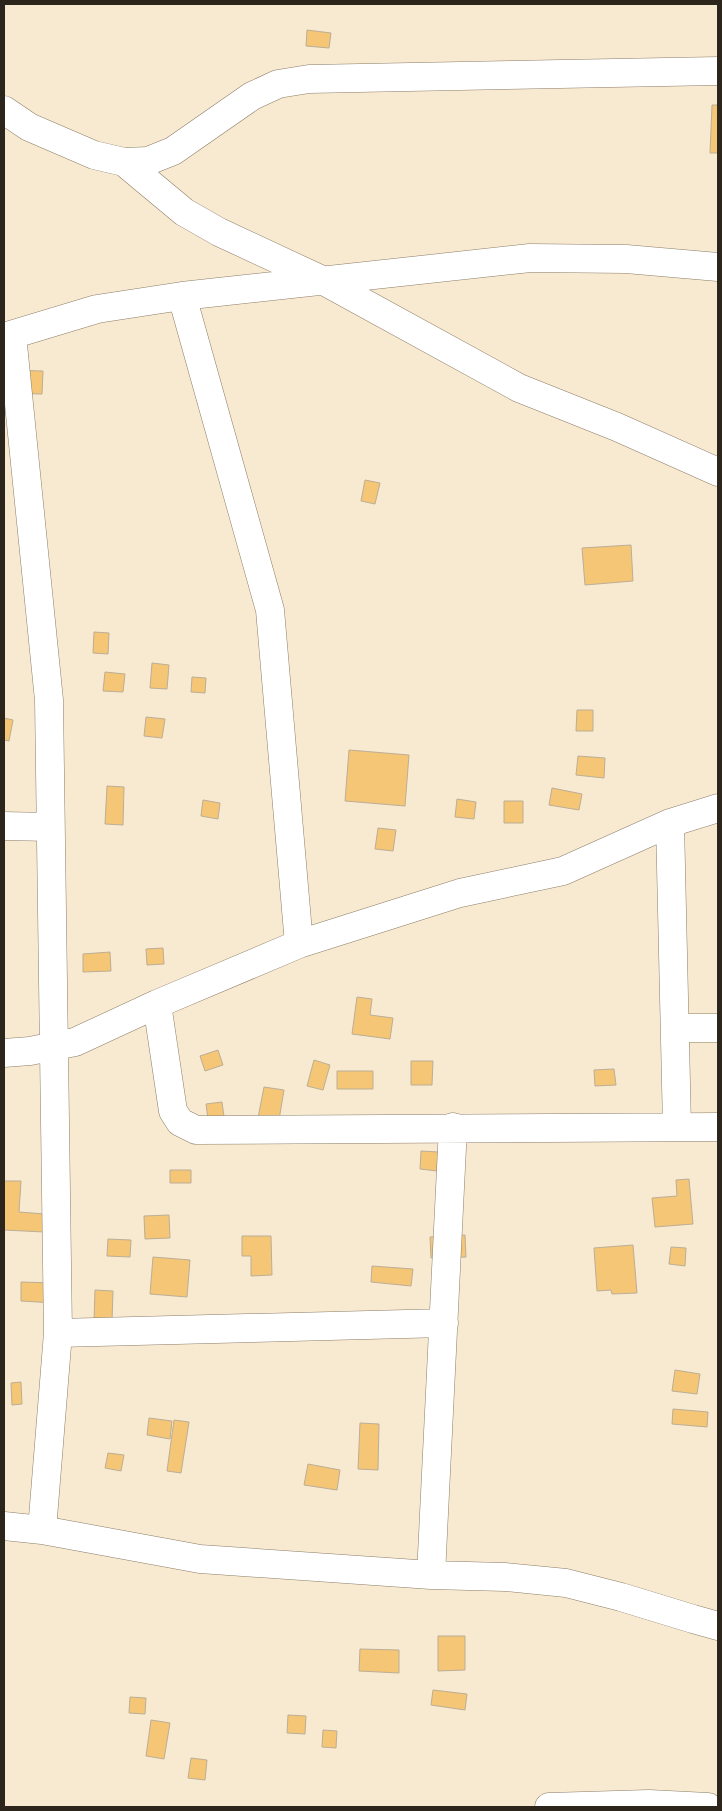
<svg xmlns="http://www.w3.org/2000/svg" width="722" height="1811" viewBox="0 0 722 1811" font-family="Georgia,serif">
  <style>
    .building { fill: #f4c675; stroke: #bcae96 }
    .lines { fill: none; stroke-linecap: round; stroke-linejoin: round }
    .street-casing { stroke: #8c7e68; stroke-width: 29 }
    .street { stroke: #fff; stroke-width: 28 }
  </style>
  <rect width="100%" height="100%" fill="#f8e9d1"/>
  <path class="building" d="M307 30 331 33 329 48 306 46Z
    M712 105H718V153H710Z
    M4 370 43 371 42 394 4 393Z
    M365 480 380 483 375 504 361 501Z
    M631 545 633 581 585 585 582 548Z
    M94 632 109 633 108 654 93 653Z
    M152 663 169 665 167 689 150 688Z
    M105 672 125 674 123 692 103 691Z
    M192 677 206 678 205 693 191 692Z
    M577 710H593V731H576Z
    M146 717 165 719 162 738 144 736Z
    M4 718 13 720 9 741 4 740Z
    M349 750 409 755 405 806 345 801Z
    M578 756 605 758 604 778 576 775Z
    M107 786 124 787 123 825 105 824Z
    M552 788 582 794 579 810 549 805Z
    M457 799 476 802 474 819 455 817Z
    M203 800 220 803 218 819 201 816Z
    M504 801H523V823H504Z
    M378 828 396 830 393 851 375 849Z
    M163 948 164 964 147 965 146 949Z
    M110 952 111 971 83 972V954Z
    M357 997 372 999 370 1015 393 1018 390 1039 352 1034Z
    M218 1050 223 1065 205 1071 200 1056Z
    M314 1060 330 1065 323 1090 307 1086Z
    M411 1061H433L432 1085H411Z
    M614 1069 616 1085 595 1086 594 1070Z
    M337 1071H373V1089H337Z
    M264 1087 284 1090 278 1126 257 1123Z
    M222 1102 225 1124 209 1126 206 1104Z
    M421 1151 438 1152 437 1171 420 1169Z
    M170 1170H191V1183H170Z
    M689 1179 693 1224 655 1227 652 1198 677 1196 676 1180Z
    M4 1181H21L19 1212 45 1214 44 1232 4 1230Z
    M169 1215 170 1238 145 1239 144 1216Z
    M465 1235 466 1257 431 1258 430 1237Z
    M242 1236H271L272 1275 251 1276V1256H242Z
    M108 1239 131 1240 130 1257 107 1256Z
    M633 1245 637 1293 612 1294 611 1290 597 1291 594 1248Z
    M671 1247 686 1248 685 1266 669 1264Z
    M153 1257 190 1260 187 1297 150 1294Z
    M372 1266 413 1269 411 1286 371 1282Z
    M21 1282 54 1283V1303L21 1301Z
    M95 1290 113 1291 112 1322 94 1321Z
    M675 1370 700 1374 697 1394 672 1391Z
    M21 1382 22 1404 12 1405 11 1383Z
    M673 1409 708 1412 707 1427 672 1424Z
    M149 1418 172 1421 170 1439 147 1435Z
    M174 1420 189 1422 181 1473 167 1471Z
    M360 1423 379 1424 378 1470 358 1469Z
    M108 1453 124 1455 121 1471 105 1468Z
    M308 1464 340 1470 337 1490 304 1485Z
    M438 1636H465V1670L438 1671Z
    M360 1649 399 1650V1673L359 1671Z
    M433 1690 467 1694 465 1710 431 1705Z
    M130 1697 146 1698 145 1714 129 1713Z
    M288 1715 306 1716 305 1734 287 1733Z
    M151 1720 170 1723 164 1759 146 1756Z
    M323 1730 337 1731 336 1748 322 1747Z
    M191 1758 207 1760 205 1780 188 1778Z"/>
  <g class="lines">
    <g class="street-casing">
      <path id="street" d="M4 110 29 127 94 155 124 162 148 161 173 151 252 96 278 84 309 79 718 71
        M124 162 184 212 219 232 322 280 519 388 617 427 718 472
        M182 296 270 610 299 944
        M12 335 49 700 58 1333 42 1530
        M4 337 97 309 182 296 530 258 626 259 718 267
        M670 823 677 1127
        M4 826 50 827
        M157 1004 173 1111 180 1122 196 1130 718 1127
        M675 1028H718
        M4 1053 30 1051 75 1042 157 1004 299 944 460 893 563 871 670 823 718 808
        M58 1333 444 1323
        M4 1526 42 1530 200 1559 431 1575 505 1577 566 1583 621 1597 693 1619 718 1626
        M431 1575 453 1127
        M549 1807 649 1804 708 1807"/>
    </g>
    <use href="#street" class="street"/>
  </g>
  <rect width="722" height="1811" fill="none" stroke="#2b251c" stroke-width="10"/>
</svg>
